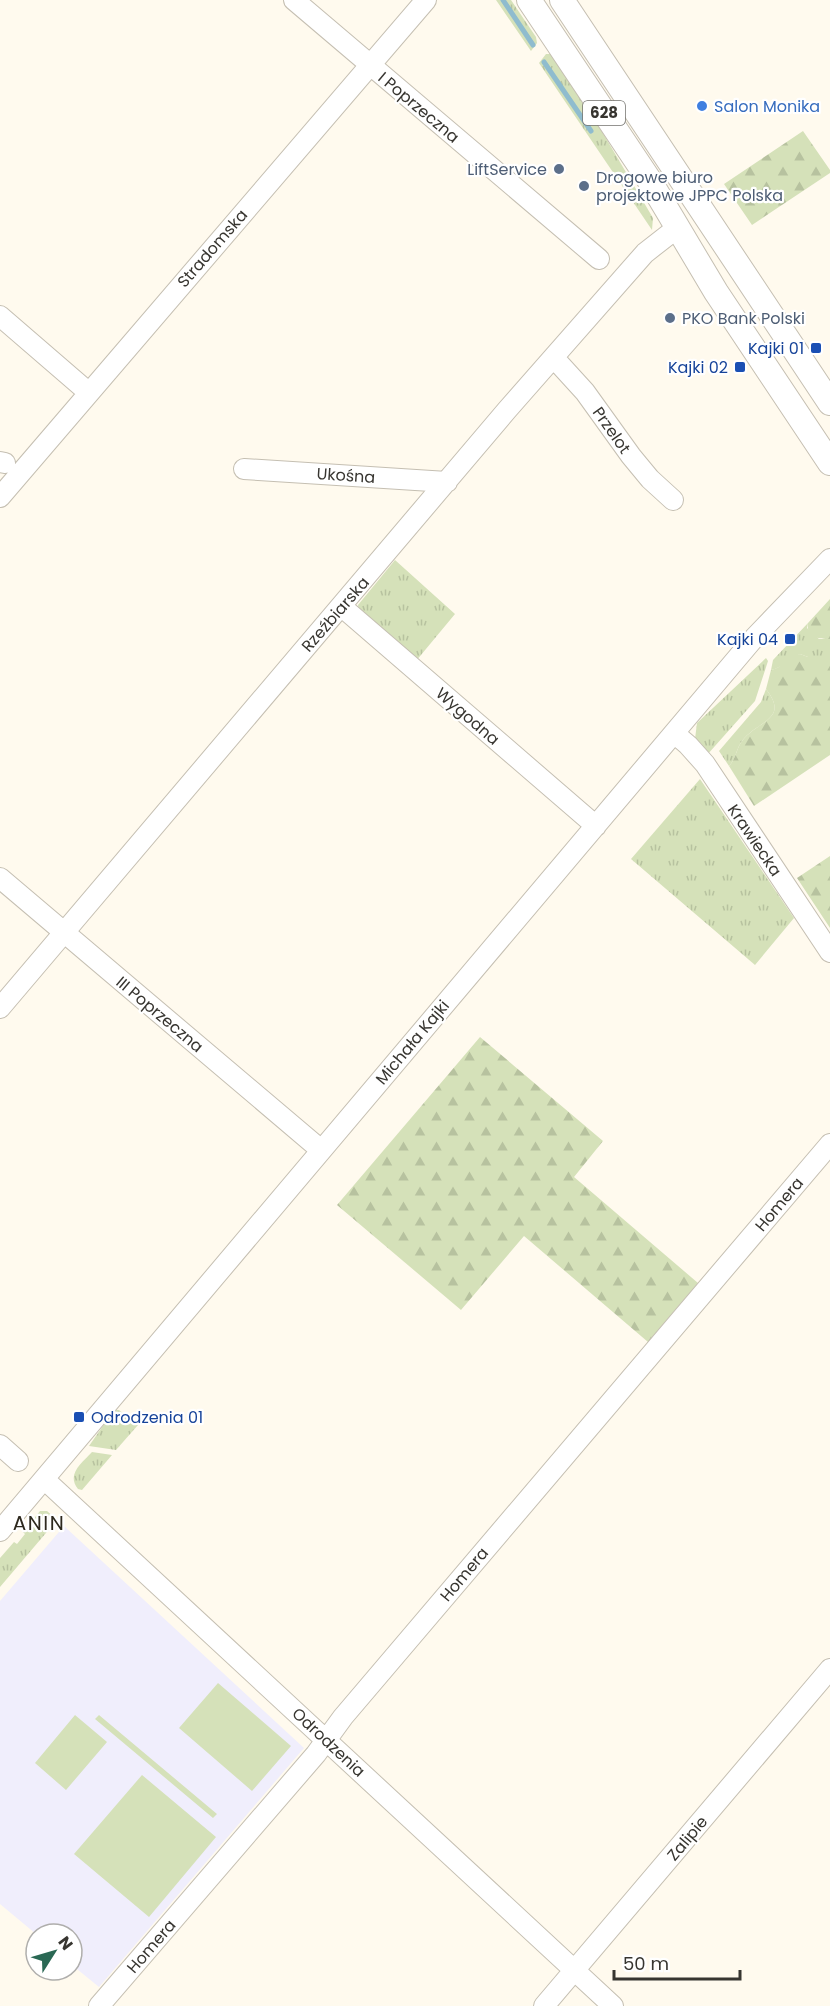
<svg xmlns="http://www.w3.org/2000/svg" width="830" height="2006" viewBox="0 0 830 2006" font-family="Poppins,sans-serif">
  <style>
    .education { fill: #f0eefc }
    .grass { fill: url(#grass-tufts) }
    .forest { fill: url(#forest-firs) }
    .park { fill: #d5e1b9 }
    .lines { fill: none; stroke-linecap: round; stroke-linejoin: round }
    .stream { stroke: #8fbcce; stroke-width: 5 }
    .minor-casing { stroke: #c5bfb2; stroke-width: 22 }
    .major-casing { stroke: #c5bfb2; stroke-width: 26 }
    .minor { stroke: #fff; stroke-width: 20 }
    .major { stroke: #fff; stroke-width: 24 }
    .shop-dot { fill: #3f7fe0; stroke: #fff; stroke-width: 2 }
    .service-dot { fill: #5c6f8a; stroke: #fff; stroke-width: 2 }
    .transit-dot { fill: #1a4fb4; stroke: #fff; stroke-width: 2 }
    .labels { text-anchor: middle; stroke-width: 4.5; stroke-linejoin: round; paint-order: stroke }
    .shield { fill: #fff; stroke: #73726e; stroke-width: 1.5 }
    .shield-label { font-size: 15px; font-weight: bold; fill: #373530 }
    .shop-label { font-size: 16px; fill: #366cbe; stroke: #fff; text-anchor: start }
    .street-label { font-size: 16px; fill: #373530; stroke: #fff }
    .service-label { font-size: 16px; fill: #4e5e75; stroke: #fff; text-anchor: start }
    .transit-label { font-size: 16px; fill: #164399; stroke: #fff; text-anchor: end }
    .quarter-label { font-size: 20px; letter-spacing: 1.5px; fill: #2e291e; stroke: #fff }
  </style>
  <defs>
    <pattern id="grass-tufts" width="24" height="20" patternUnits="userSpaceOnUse" patternTransform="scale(1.5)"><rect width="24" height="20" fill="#d5e1b9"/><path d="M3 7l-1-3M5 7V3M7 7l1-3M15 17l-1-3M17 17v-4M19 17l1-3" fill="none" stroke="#b7c29f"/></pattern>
    <pattern id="forest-firs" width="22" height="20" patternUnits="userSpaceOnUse" patternTransform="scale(1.5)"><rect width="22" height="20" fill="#d5e1b9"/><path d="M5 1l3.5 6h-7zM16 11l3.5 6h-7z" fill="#b7c29f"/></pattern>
  </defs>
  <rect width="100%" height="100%" fill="#fffaee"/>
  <path class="education" d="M64 1526 304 1748 99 1987 72 1965V1934H36L0 1904V1601Z"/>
  <path class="grass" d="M496 0H511L536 37 537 43 531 51Z
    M546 54H553L581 96 653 218 652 230 539 63Z
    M395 560 455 614 416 661 359 612 358 605Z
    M808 623 807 628 819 639H830V657H808L800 654C789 659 782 668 771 670L773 660Z
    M766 658 768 661 755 701 707 755 695 739 697 723Z
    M766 689C790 720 758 720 742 741 736 749 736 759 729 766L719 751 761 702Z
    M700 779 794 918 755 965 631 859Z
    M114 1410H119L138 1425 116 1450 89 1446Z
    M92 1452 112 1455 82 1490 78 1489C66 1474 82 1463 92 1452Z
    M40 1511H47L57 1520 0 1587V1558L14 1542 17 1544 25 1534 23 1532Z"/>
  <path class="forest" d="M803 131 830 170V173L752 225 724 184Z
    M830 599V639C818 639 806 637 808 623Z
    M800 654 808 657H830V755L754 806 729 766C736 759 736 749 742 741 758 720 790 720 766 689L771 670C783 668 787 656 800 654Z
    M830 856V928L797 878Z
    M480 1037 603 1141 574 1177 698 1283 648 1342 524 1236 461 1310 337 1205Z"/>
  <path class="park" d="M218 1683 291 1746 252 1791 179 1728Z
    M75 1715 107 1742 66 1790 35 1763Z
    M99 1715 217 1814 213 1818 95 1719Z
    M142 1775 216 1837 149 1917 74 1854Z"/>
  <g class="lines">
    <path class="stream" d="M503 0 533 45
      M544 62 591 131"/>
    <g class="minor-casing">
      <path id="minor" d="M294 0 599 259
        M0 316 88 392
        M554 358 585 392 631 456 650 479 673 500
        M0 462 5 463
        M244 469 447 482
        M0 497 426 0
        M341 606 596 826
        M674 733 688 745 705 764 830 952
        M0 878 321 1150
        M0 1008 507 410 645 253 677 228
        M0 1445 18 1461
        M44 1479 613 2006
        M0 1531 755 637 830 559
        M99 2006 316 1754 343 1717 830 1144
        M544 2006 830 1669"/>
    </g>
    <g class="major-casing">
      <path id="major" d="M529 0 648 178 716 292 830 463
        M562 0 830 403"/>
    </g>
    <use href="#minor" class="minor"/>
    <use href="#major" class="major"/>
  </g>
  <circle class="shop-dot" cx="702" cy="106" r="6"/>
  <g class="service-dot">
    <circle cx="559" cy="169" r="6"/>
    <circle cx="584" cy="186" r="6"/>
    <circle cx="670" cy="318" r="6"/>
  </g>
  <g class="transit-dot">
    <rect x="810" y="342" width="12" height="12" rx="3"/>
    <rect x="734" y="361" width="12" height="12" rx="3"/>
    <rect x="784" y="633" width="12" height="12" rx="3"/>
    <rect x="73" y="1411" width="12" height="12" rx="3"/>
  </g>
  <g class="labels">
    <rect class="shield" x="583" y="101" width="42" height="24" rx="4.5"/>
    <g class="shield-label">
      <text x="604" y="118">628</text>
    </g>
    <g class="shop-label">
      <text x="714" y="112">Salon Monika</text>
    </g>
    <g class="street-label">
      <text transform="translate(419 107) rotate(40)" y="6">I Poprzeczna</text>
      <text transform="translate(212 248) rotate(-49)" y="6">Stradomska</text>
      <text transform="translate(612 430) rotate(55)" y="6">Przelot</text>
      <text transform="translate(346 475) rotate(4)" y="6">Ukośna</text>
      <text transform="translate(335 614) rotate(-49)" y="6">Rzeźbiarska</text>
      <text transform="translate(468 716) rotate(41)" y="6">Wygodna</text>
      <text transform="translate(755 840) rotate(56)" y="6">Krawiecka</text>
      <text transform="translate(160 1014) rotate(40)" y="6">III Poprzeczna</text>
      <text transform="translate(412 1042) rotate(-50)" y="6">Michała Kajki</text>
      <text transform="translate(779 1204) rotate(-50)" y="6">Homera</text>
      <text transform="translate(464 1574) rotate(-50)" y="6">Homera</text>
      <text transform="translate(329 1742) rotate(43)" y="6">Odrodzenia</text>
      <text transform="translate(687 1838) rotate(-50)" y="6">Zalipie</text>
      <text transform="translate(151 1946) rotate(-49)" y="6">Homera</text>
    </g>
    <g class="service-label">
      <text x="547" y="175" text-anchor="end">LiftService</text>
      <text x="596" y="183">Drogowe biuro<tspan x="596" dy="18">projektowe JPPC Polska</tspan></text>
      <text x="682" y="324">PKO Bank Polski</text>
    </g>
    <g class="transit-label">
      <text x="804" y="354">Kajki 01</text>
      <text x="728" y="373">Kajki 02</text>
      <text x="778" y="645">Kajki 04</text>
      <text x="91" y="1423" text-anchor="start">Odrodzenia 01</text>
    </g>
    <g class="quarter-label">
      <text x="39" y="1530">ANIN</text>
    </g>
  </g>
  <g transform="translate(54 1952) rotate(53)"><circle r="28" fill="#ffffff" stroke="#afaeac" stroke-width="1.5"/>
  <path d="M0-4.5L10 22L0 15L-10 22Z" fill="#2a6854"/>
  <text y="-9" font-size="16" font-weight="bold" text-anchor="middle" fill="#373530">N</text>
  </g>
  <path d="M614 1970v9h126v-9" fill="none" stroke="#373530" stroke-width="3"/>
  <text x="623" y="1970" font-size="18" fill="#373530" stroke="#ffffff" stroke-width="4.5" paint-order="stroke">50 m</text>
</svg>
